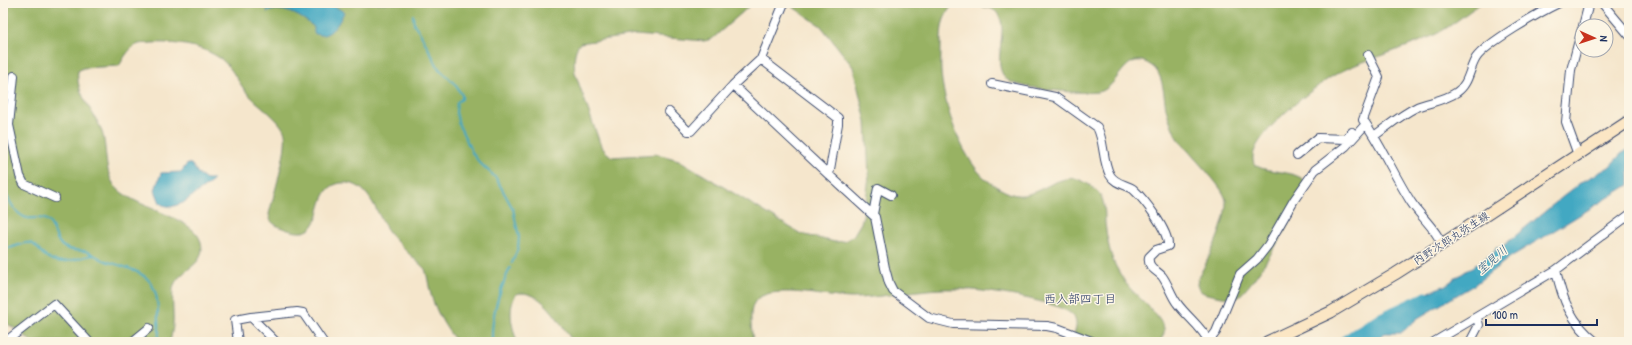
<svg xmlns="http://www.w3.org/2000/svg" width="1632" height="345" viewBox="0 0 1632 345" font-family="'Patrick Hand','Klee One',sans-serif">
  <style>
    .forest { fill: #98b264; stroke: #5a7061 }
    .water { fill: #42a8c2; stroke: #2e6c90 }
    .lines { fill: none; stroke-linecap: round; stroke-linejoin: round }
    .stream { stroke: #42a8c2; stroke-width: 2 }
    .river { stroke: #42a8c2; stroke-width: 13 }
    .street-casing { stroke: #3c4a6e; stroke-width: 10 }
    .secondary-casing { stroke: #3c4a6e; stroke-width: 13 }
    .street { stroke: #fff; stroke-width: 8 }
    .secondary { stroke: #fbe6c4; stroke-width: 11 }
    .labels { text-anchor: middle; stroke-width: 3; stroke-linejoin: round; paint-order: stroke }
    .street-label { font-size: 11px; fill: #1b2f5e; stroke: #fcf5e5 }
    .water-label { font-size: 12px; font-style: italic; fill: #295981; stroke: #fcf5e5 }
    .neighbourhood-label { font-size: 12px; fill: #1b2f5e; stroke: #fcf5e5 }
  </style>
  <rect width="100%" height="100%" fill="#fcf5e5"/>
  <filter id="ink" filterUnits="userSpaceOnUse"><feTurbulence type="fractalNoise" baseFrequency=".025" numOctaves="2"/><feDisplacementMap in="SourceGraphic" scale="8" xChannelSelector="R" yChannelSelector="G"/><feConvolveMatrix kernelMatrix="1 2 1 2 8 2 1 2 1" color-interpolation-filters="sRGB"/></filter>
  <filter id="wash" filterUnits="userSpaceOnUse"><feTurbulence type="fractalNoise" baseFrequency=".012" numOctaves="4" result="noise"/><feDisplacementMap in="SourceGraphic" scale="16" xChannelSelector="R" yChannelSelector="G"/><feGaussianBlur stdDeviation="0.9" result="paint"/><feColorMatrix in="noise" values="0 0 0 0 0 0 0 0 0 0 0 0 0 0 0 0 0 1.4 0 .05"/><feComposite in="paint" operator="in"/></filter>
  <g filter="url(#wash)">
    <rect width="100%" height="100%" fill="#f5e6cc"/>
    <path class="forest" d="M3 3H753L712 39 704 41 636 35 580 43C573 51 574 63 575 73L601 146 606 152 612 157 657 154 679 160 801 234 835 242 845 241 853 236 861 223 865 208 869 176 866 122 853 67 821 26 787 3H1481C1464 15 1447 30 1428 38 1399 51 1368 58 1340 72 1321 81 1243 140 1254 163 1259 173 1291 169 1304 180 1305 184 1305 187 1304 190 1299 209 1252 291 1236 298 1232 299 1206 295 1202 292 1199 290 1197 287 1197 284 1198 276 1204 268 1207 261 1214 246 1223 227 1225 211 1226 208 1226 203 1226 200 1222 184 1189 155 1178 138 1173 131 1170 121 1167 112 1163 99 1165 75 1152 66 1126 47 1120 84 1102 91 1090 96 1022 88 1011 82 986 69 1012 30 997 13 994 9 989 8 984 7 974 4 963 3 953 5 950 8 947 12 946 15 941 24 941 35 941 45 941 57 940 69 942 81 946 110 959 147 977 170 985 180 997 188 1009 193 1037 205 1059 164 1088 184 1093 188 1098 191 1101 196 1105 204 1105 215 1105 223 1107 239 1110 258 1119 272 1122 277 1125 283 1129 287 1138 298 1161 315 1164 329 1165 333 1162 339 1159 342H1070C1074 334 1079 326 1074 317 1065 301 978 289 958 289 923 287 887 298 853 298 829 298 780 285 760 297 746 305 752 329 753 342H573C561 325 542 287 516 294 507 310 512 326 517 342H457C445 328 434 308 430 291 428 283 428 277 425 269 413 257 399 246 389 232 376 215 370 180 341 183 306 188 334 250 280 227 273 224 270 222 269 214 273 197 288 149 285 134 283 122 260 106 251 97 239 86 234 69 221 59 202 45 174 42 151 43 147 44 142 43 139 44 129 47 124 58 119 66L83 68 78 71C75 93 93 110 101 129 108 146 103 169 114 185 131 208 194 216 201 242 207 266 181 268 174 285 171 292 174 315 173 324 173 330 171 336 170 342H32L19 331 3 321Z"/>
    <path class="water" d="M271 3H329L344 12C339 24 328 41 314 33V27C305 19 292 11 280 10 276 9 271 11 267 12L268 6Z
      M1629 149V185L1509 258 1474 285 1418 318 1401 333H1385L1372 342H1354L1373 327 1392 319 1411 309V303L1433 290 1444 286 1494 252 1496 247 1503 246 1560 199 1580 183 1609 167 1621 154Z
      M187 164H191C199 173 199 180 213 179V181L183 203 171 207 163 205 160 203 155 190 161 173 181 172Z"/>
    <g class="lines">
      <path class="stream" d="M413 15 414 24 419 31 439 69 454 83 462 95V99L457 102 456 112 459 125 473 154 479 162 496 178 513 209 519 237 518 248 512 263
        M3 188C8 198 15 215 27 218 34 219 42 216 48 221 56 228 55 244 66 248 72 251 78 250 84 251 92 252 99 259 106 261 140 272 159 274 158 316 157 326 162 332 156 342
        M3 247C13 251 21 241 30 243 35 243 40 252 44 255 61 269 76 257 94 255
        M492 342C491 315 499 292 510 268"/>
      <path class="river" d="M1345 342 1377 321 1426 298"/>
    </g>
  </g>
  <g filter="url(#ink)">
    <g class="lines">
      <g class="street-casing">
        <path id="street" d="M784 3 761 59 838 118V124L829 175 875 217 885 268 889 283 893 291 929 318 953 324 1047 326 1057 328 1094 342
          M1602 3 1629 35
          M1583 26 1589 3
          M14 76 9 125 20 176 24 184 55 198
          M992 84 1055 97 1097 127C1105 142 1102 160 1110 175 1115 184 1125 184 1133 189 1144 199 1169 231 1168 246L1156 250 1149 257C1147 267 1156 270 1162 276 1168 284 1171 295 1177 303 1187 317 1202 327 1209 342
          M733 85 761 59
          M669 112 688 131H691L733 85 829 175
          M1366 124 1363 120 1379 77 1368 55
          M1374 136C1388 126 1402 114 1417 107 1430 102 1446 100 1457 92 1469 84 1469 69 1476 58 1486 43 1542 11 1559 3
          M1297 155 1318 138 1346 139 1352 132
          M1578 155 1566 122 1571 70 1582 29
          M873 214 878 188 891 195
          M1556 270C1562 300 1572 323 1596 342
          M1209 341 1216 332 1240 274 1257 259 1268 245 1294 200 1315 170 1346 146 1366 124C1383 149 1395 177 1411 202 1421 217 1435 228 1442 244
          M5 342 54 304 89 342
          M132 342 149 328
          M238 342 235 320 251 317
          M276 342 251 317 297 312 303 313 323 342
          M1434 342 1556 270 1629 215
          M1470 342 1479 325 1477 318"/>
      </g>
      <g class="secondary-casing">
        <path id="secondary" d="M1267 342 1331 312 1395 274 1442 244 1629 121"/>
      </g>
      <use href="#street" class="street"/>
      <use href="#secondary" class="secondary"/>
    </g>
  </g>
  <g class="labels">
    <g class="street-label">
      <text transform="translate(1451 238) rotate(-33)" y="4">内野次郎丸弥生線</text>
    </g>
    <g class="water-label">
      <text transform="translate(1492 260) rotate(-41)" y="4">室見川</text>
    </g>
    <g class="neighbourhood-label">
      <text x="1080" y="303">西入部四丁目</text>
    </g>
  </g>
  <rect width="1632" height="345" fill="none" stroke="#fcf5e5" stroke-width="16"/>
  <g transform="translate(1594 38) rotate(93)"><circle r="19" fill="#fcf5e5" stroke="#a2a6af"/>
  <path d="M0-3L7 15L0 10L-7 15Z" fill="#c8321e"/>
  <text y="-6" font-size="11" font-weight="bold" text-anchor="middle" fill="#1b2f5e">N</text>
  </g>
  <path d="M1486 319v6h111v-6" fill="none" stroke="#1b2f5e" stroke-width="2"/>
  <text x="1492" y="319" font-size="12" fill="#1b2f5e" stroke="#fcf5e5" stroke-width="3" paint-order="stroke">100 m</text>
</svg>
